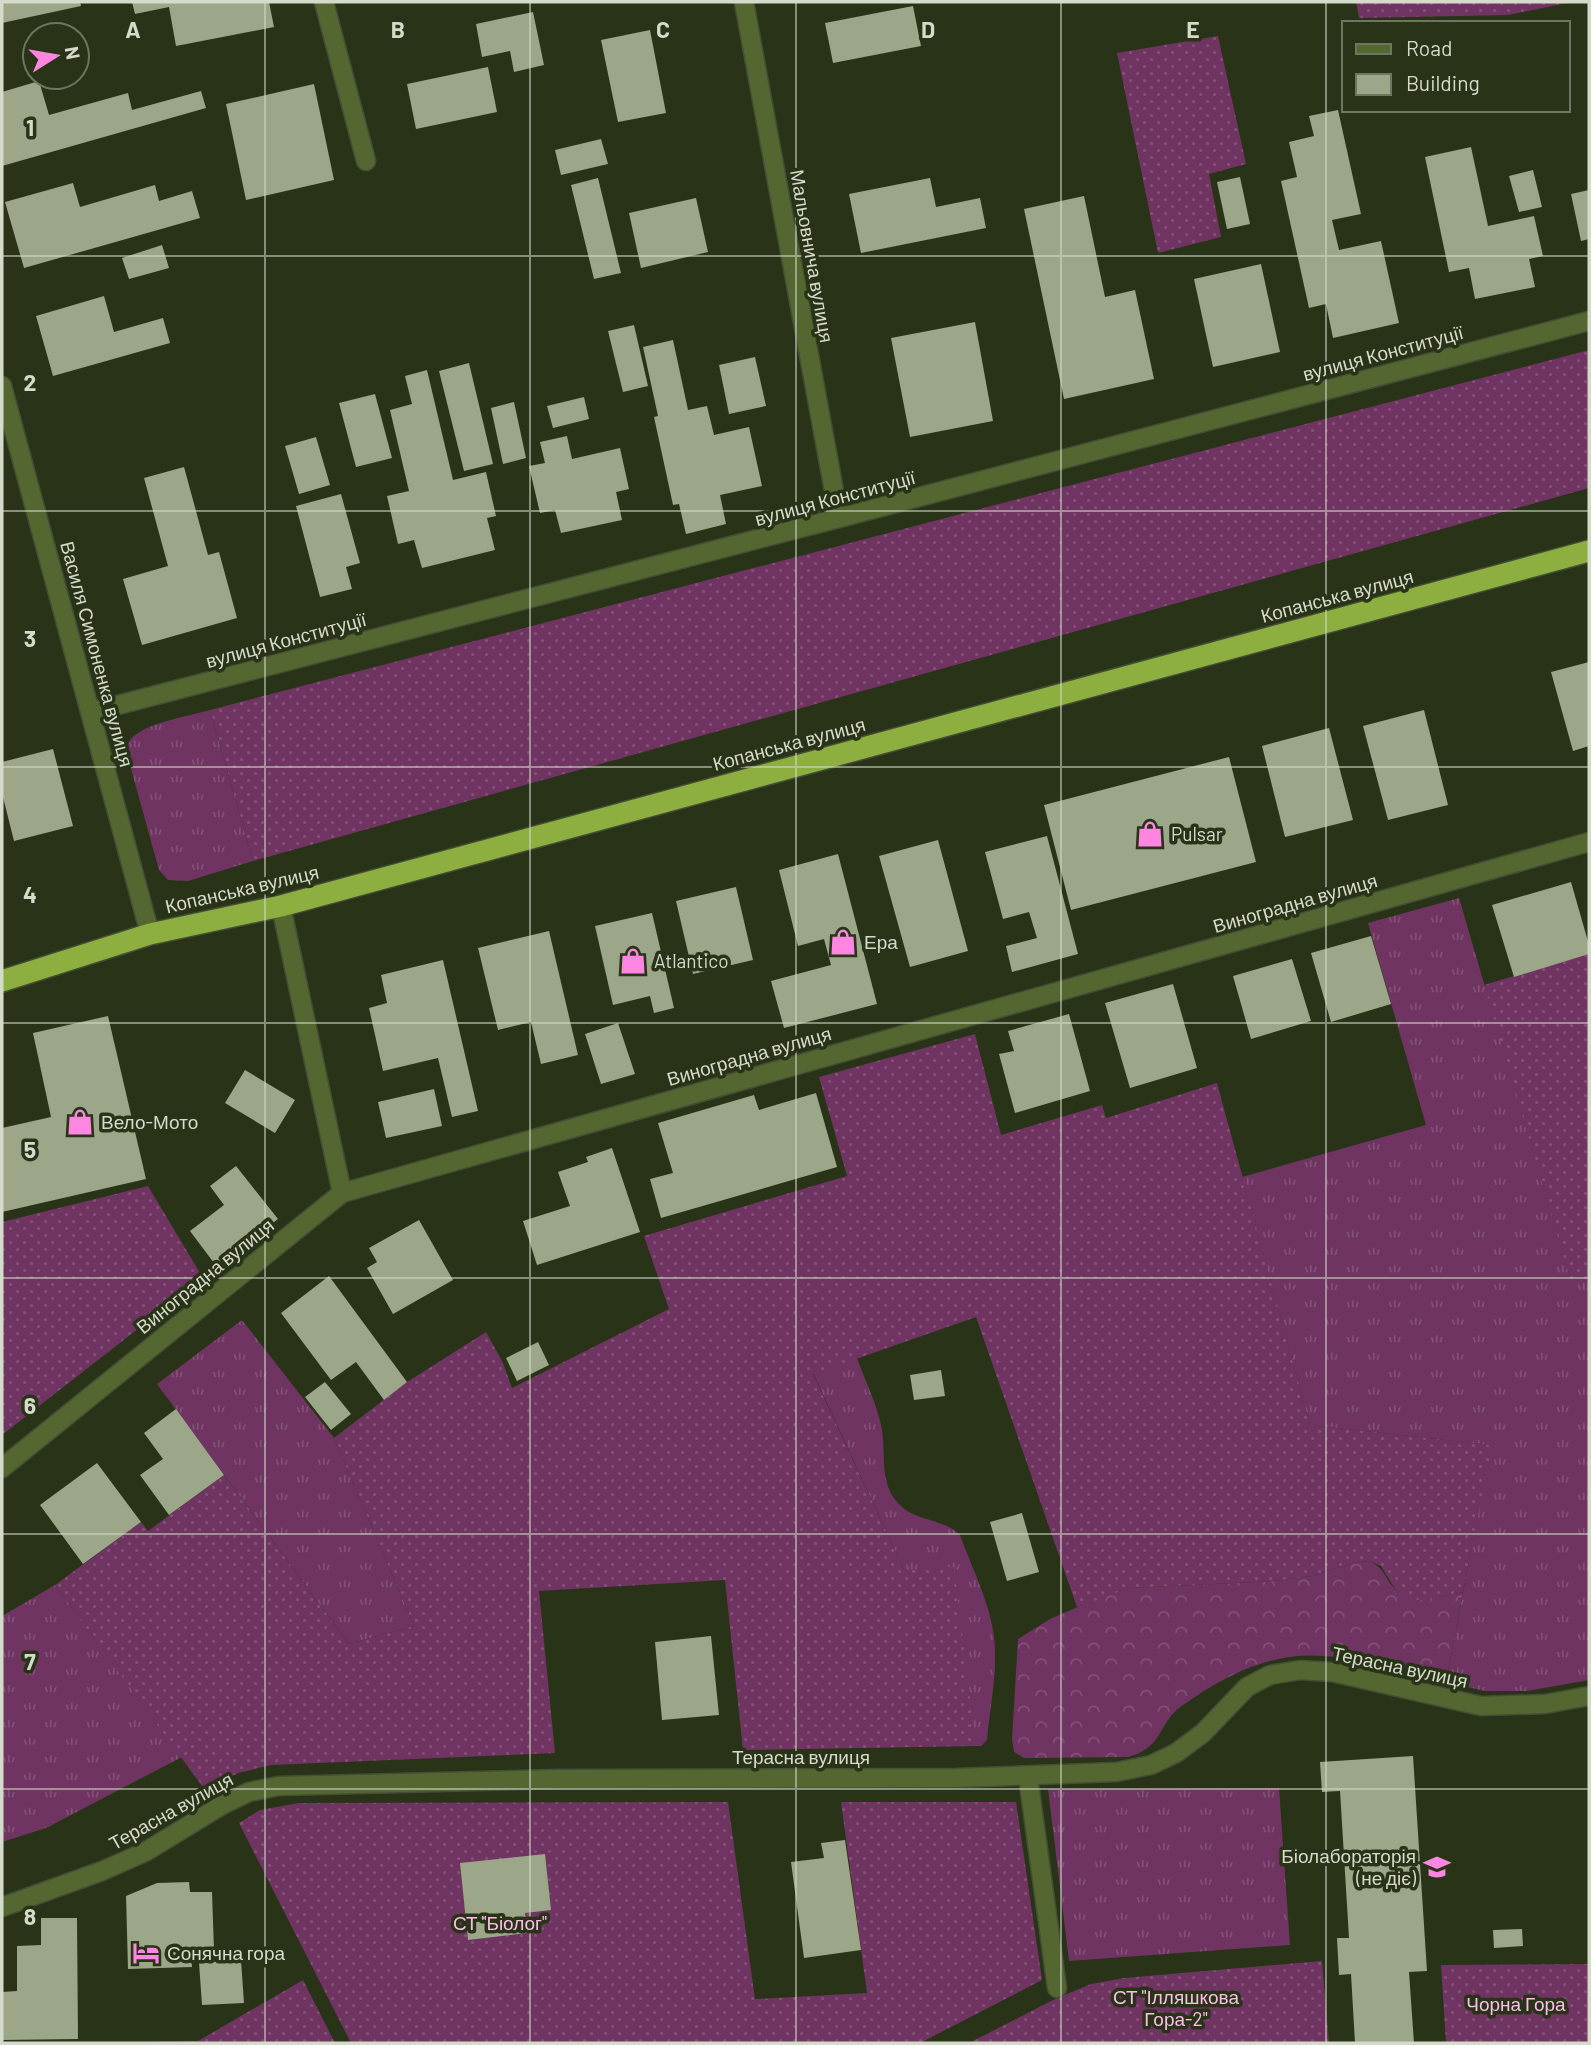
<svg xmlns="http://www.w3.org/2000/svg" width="1591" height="2045" viewBox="0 0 1591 2045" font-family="Barlow,sans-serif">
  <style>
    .grass { fill: url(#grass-tufts) }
    .forest { fill: url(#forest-crowns) }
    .garden { fill: url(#garden-dots) }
    .building { fill: #9ba788 }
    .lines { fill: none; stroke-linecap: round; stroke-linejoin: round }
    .lane-casing { stroke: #444e35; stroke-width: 21 }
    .street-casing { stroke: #444e35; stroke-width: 21 }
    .highway-casing { stroke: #444e35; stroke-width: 24 }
    .lane { stroke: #556731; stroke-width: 18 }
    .street { stroke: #556731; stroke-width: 18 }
    .highway { stroke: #8caf40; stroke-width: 21 }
    .grid { fill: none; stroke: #d4dbcb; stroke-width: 2; stroke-opacity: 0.55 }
    .labels { text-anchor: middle; stroke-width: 7; stroke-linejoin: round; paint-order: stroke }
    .street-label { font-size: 19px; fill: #d4dbcb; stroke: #293318 }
    .poi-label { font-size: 19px; fill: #d4dbcb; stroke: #293318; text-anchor: start }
    .park-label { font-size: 19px; fill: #fbbee9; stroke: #293318 }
    .grid-label { font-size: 23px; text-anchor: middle; font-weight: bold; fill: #d4dbcb; stroke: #293318; stroke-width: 7; stroke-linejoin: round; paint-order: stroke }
  </style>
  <defs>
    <pattern id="grass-tufts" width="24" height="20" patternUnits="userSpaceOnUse" patternTransform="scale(1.75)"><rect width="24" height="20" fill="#6f3461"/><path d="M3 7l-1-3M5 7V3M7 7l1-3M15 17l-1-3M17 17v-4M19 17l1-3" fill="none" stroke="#835176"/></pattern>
    <pattern id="forest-crowns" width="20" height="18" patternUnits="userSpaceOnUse" patternTransform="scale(1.75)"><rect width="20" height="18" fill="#6f3461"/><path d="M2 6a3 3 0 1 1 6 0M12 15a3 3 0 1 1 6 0" fill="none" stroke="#835176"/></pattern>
    <pattern id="garden-dots" width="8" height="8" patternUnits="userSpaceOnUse" patternTransform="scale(1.75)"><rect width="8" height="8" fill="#6f3461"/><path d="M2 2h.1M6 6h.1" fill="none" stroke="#835176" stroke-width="1.8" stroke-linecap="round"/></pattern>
  </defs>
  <rect width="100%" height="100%" fill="#293318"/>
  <path class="grass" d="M210 710 253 861 188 881 168 880 159 870 128 758C128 753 127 747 129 742 138 724 190 716 210 710Z
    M1459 898 1572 1284 1589 1280V1680L1527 1691H1485L1446 1682 1491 1445 1310 1425 1242 1177 1426 1125 1368 923Z
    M242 1320 334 1438 414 1626 349 1644 157 1384Z
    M857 1358C865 1381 878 1406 882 1430 886 1456 879 1482 898 1503 914 1522 944 1518 960 1535 972 1568 990 1603 994 1637 998 1670 990 1707 987 1740L981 1746H976L904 1570 813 1373Z
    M55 1585 182 1757 46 1828 2 1842V1616Z
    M1279 1788 1290 1945 1069 1961 1048 1789Z"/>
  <path class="forest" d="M1369 1561C1386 1569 1383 1576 1394 1588 1411 1605 1443 1596 1463 1592L1446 1682C1333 1654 1287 1632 1183 1705 1156 1724 1165 1747 1128 1757L1024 1758 1014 1752 1012 1739 1018 1639 1050 1619 1089 1602 1129 1588 1275 1581 1312 1576 1353 1563Z"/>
  <path class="garden" d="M1356 2H1572L1508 15 1359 18Z
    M1218 36 1246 164 1209 174 1221 237 1158 253 1117 53Z
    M1589 350V488L253 861 210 710Z
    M1589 954V1280L1572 1285 1484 985Z
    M975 1034 1001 1135 1102 1105 1106 1118 1217 1083 1310 1425 1492 1445 1463 1592 1423 1600 1407 1599 1395 1589 1381 1566 1369 1561 1353 1563 1312 1576 1275 1581 1129 1588 1077 1607 976 1317 813 1374 904 1570 954 1567 976 1746 743 1750 725 1580 539 1591 555 1753 271 1765 238 1773 205 1790 55 1585 141 1522 148 1531 224 1475 349 1644 414 1626 334 1438 407 1382 486 1332 503 1363 512 1388 669 1309 644 1236 847 1176 819 1077Z
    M148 1186 203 1278 2 1435V1222Z
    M728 1802 755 1999 867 1993 841 1802H1016L1042 1980 920 2043H351L239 1823 260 1810 299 1803Z
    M1322 1961 1329 2043H969L1055 1999 1091 1984 1124 1978Z
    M1589 1964V2043H1446L1441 1965Z
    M303 1980 335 2043H97L198 2041Z"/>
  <path class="building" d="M2 2H80L81 6 2 23Z
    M132 2H269L274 27 176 46 169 7 135 14Z
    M913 6 921 46 833 63 825 23Z
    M533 12 544 65 514 72 510 51 482 57 476 24Z
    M650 30 666 113 618 122 601 40Z
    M488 67 497 112 416 129 407 84Z
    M39 81 49 115 128 93 132 110 201 91 206 108 2 166V92Z
    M314 84 334 180 246 200 226 104Z
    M1338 110 1361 214 1332 220 1339 250 1381 241 1399 323 1333 338 1326 304 1309 308 1281 181 1297 177 1289 142 1314 136 1309 116Z
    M601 139 608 164 561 175 555 150Z
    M1471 147 1488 226 1534 216 1543 256 1529 259 1535 287 1475 299 1469 268 1449 272 1425 157Z
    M1533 170 1542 207 1519 212 1509 176Z
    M1240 177 1250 224 1227 229 1217 182Z
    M598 178 621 273 594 279 571 185Z
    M930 178 936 207 980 198 986 228 861 253 849 194Z
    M73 183 80 207 155 185 159 201 192 191 200 218 24 268 5 202Z
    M1589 190V239L1581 241 1571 194Z
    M1084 196 1105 297 1135 290 1154 379 1064 399 1024 209Z
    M696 198 708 252 641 268 629 213Z
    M162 245 169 268 129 279 122 258Z
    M1261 264 1280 352 1213 367 1194 279Z
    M104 296 114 332 163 318 170 343 53 376 36 316Z
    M975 322 993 421 910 437 891 338Z
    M634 325 648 386 623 392 608 331Z
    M673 340 688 410 707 406 714 435 749 427 762 486 720 495 726 524 686 534 679 504 673 505 654 417 658 416 643 347Z
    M755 357 766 406 729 414 719 365Z
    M469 363 493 464 464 471 439 371Z
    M427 370 453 480 486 472 496 516 487 518 495 550 422 568 414 540 398 544 387 496 409 491 390 410 412 404 405 376Z
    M375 394 392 458 356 467 339 403Z
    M584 397 589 419 553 428 547 406Z
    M514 402 526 458 503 464 491 408Z
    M567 436 572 459 620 448 629 489 616 492 622 520 561 533 555 510 540 513 529 466 545 463 540 442Z
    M316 437 330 485 299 494 285 446Z
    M184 467 208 555 219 552 237 618 142 645 123 579 168 566 144 478Z
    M341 494 360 563 346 567 352 589 320 597 296 506Z
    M1589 662V746L1573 751 1551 672Z
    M1424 710 1448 805 1388 820 1363 726Z
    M1329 728 1353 820 1285 837 1262 746Z
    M53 749 73 826 14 841 2 793V762Z
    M1229 757 1256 862 1071 910 1044 805Z
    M1047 836 1078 954 1012 972 1006 946 1037 938 1029 912 1003 919 985 852Z
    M938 840 968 951 910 967 879 856Z
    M838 854 877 1004 784 1028 771 981 831 965 824 939 798 946 779 870Z
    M1571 882 1589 945V954L1514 977 1492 905Z
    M736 887 753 960 693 974 676 901Z
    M652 913 674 1008 654 1013 650 996 613 1005 595 926Z
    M549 931 578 1055 541 1064 531 1022 498 1030 478 948Z
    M1371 936 1391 1004 1331 1022 1311 953Z
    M1292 959 1311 1021 1251 1039 1233 976Z
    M443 960 478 1111 452 1117 438 1058 383 1071 369 1008 387 1003 381 975Z
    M1173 984 1197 1068 1130 1088 1105 1003Z
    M1069 1014 1090 1091 1015 1113 999 1054 1014 1051 1008 1031Z
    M108 1016 146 1179 2 1212V1128L51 1117 33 1033Z
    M618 1023 635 1074 601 1084 585 1034Z
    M245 1070 295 1100 275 1133 225 1103Z
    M434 1089 442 1126 386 1138 378 1102Z
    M816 1093 837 1167 661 1218 650 1179 673 1173 658 1123 754 1095 759 1110Z
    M612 1148 640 1232 537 1265 523 1221 570 1206 558 1172 588 1162 586 1157Z
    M236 1166 278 1219 217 1267 190 1231 224 1205 210 1186Z
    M419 1220 453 1280 393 1314 367 1268 377 1262 369 1248Z
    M329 1276 407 1382 384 1400 356 1362 331 1380 281 1313Z
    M538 1342 549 1365 517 1381 506 1358Z
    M941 1370 945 1396 914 1400 910 1375Z
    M325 1382 351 1414 331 1430 305 1397Z
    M176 1409 224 1475 169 1515 140 1475 163 1459 144 1433Z
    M97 1463 141 1522 83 1564 40 1505Z
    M1022 1513 1039 1572 1007 1581 990 1522Z
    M711 1636 719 1715 662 1720 655 1642Z
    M1413 1756 1427 1971 1409 1972 1414 2043H1355L1351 1974 1339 1975 1337 1938H1349L1340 1791 1322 1792 1320 1762Z
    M845 1840 861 1950 804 1958 791 1862 824 1858 821 1843Z
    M545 1854 551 1910 525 1913 527 1933 468 1940 460 1863Z
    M189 1882 190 1892H212L214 1950H191L192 1967 128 1969 126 1896 157 1883Z
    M41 1918H77L78 2039 2 2040V1992L17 1991V1946L41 1945Z
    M1522 1929 1523 1946 1494 1948 1493 1930Z
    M241 1960 244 2003 202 2005 199 1963Z"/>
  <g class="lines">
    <g class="lane-casing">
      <path id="lane" d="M1028 1777 1057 1988"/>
    </g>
    <g class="street-casing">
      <path id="street" d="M324 2 366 161
        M744 2 839 518
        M2 386 150 934
        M91 712 839 518 1589 321
        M281 906 342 1193
        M2 1468 342 1193 1589 842
        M2 1907 102 1871 145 1852 222 1805 249 1792 278 1786 558 1779 957 1778 1116 1772 1151 1765 1176 1753 1203 1733 1247 1687 1270 1675 1300 1670 1332 1672 1481 1706 1545 1704 1589 1696"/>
    </g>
    <g class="highway-casing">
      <path id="highway" d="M2 981 150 934 281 906 1589 551"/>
    </g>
    <use href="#lane" class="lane"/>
    <use href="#street" class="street"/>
    <use href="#highway" class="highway"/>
  </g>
  <path class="grid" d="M265 2V2043M530 2V2043M796 2V2043M1061 2V2043M1326 2V2043M2 256H1589M2 511H1589M2 767H1589M2 1023H1589M2 1278H1589M2 1534H1589M2 1789H1589"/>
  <defs>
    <g id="shop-bare" transform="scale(2.1)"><path d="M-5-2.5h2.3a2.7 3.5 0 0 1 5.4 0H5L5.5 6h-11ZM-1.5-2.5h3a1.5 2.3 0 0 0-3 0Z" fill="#fe86e0" stroke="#293318" stroke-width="2.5" paint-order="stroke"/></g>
    <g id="university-bare" transform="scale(2.1)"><path d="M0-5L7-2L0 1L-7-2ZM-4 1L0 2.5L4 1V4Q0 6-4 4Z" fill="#fe86e0" stroke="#293318" stroke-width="2.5" paint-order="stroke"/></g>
    <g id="hotel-bare" transform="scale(2.1)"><path d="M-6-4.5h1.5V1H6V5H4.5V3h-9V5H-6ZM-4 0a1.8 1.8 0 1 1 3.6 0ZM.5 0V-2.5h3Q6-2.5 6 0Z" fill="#fe86e0" stroke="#293318" stroke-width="2.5" paint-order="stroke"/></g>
  </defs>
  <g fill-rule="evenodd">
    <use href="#shop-bare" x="1150" y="834"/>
    <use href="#shop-bare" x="843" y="942"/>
    <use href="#shop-bare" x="633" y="961"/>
    <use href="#shop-bare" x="80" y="1122"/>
    <use href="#university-bare" x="1437" y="1867"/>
    <use href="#hotel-bare" x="146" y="1953"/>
  </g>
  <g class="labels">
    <g class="street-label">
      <text transform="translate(812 256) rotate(80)" y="7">Мальовнича вулиця</text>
      <text transform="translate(1383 353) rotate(-15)" y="7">вулиця Конституції</text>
      <text transform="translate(835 498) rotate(-15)" y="7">вулиця Конституції</text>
      <text transform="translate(1337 596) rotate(-15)" y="7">Копанська вулиця</text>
      <text transform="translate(286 640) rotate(-15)" y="7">вулиця Конституції</text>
      <text transform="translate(97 654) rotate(75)" y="7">Василя Симоненка вулиця</text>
      <text transform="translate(789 744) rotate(-15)" y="7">Копанська вулиця</text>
      <text transform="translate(242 889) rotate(-13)" y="7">Копанська вулиця</text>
      <text transform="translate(1295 903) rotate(-16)" y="7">Виноградна вулиця</text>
      <text transform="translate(749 1056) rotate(-16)" y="7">Виноградна вулиця</text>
      <text transform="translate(205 1276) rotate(-39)" y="7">Виноградна вулиця</text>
      <text transform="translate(1400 1667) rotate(12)" y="7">Терасна вулиця</text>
      <text x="801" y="1764">Терасна вулиця</text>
      <text transform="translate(171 1811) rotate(-29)" y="7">Терасна вулиця</text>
    </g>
    <g class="poi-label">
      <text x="1171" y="841">Pulsar</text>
      <text x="864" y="949">Ера</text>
      <text x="654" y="968">Atlantico</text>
      <text x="101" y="1129">Вело-Мото</text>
      <text x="1416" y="1863" text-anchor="end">Біолабораторія<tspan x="1416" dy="22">(не діє)</tspan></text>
      <text x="167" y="1960">Сонячна гора</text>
    </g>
    <g class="park-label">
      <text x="500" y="1930">СТ "Біолог"</text>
      <text x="1176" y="2004">СТ "Ілляшкова<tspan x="1176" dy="22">Гора-2"</tspan></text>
      <text x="1516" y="2011">Чорна Гора</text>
    </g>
  </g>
  <g class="grid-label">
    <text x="133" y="38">A</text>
    <text x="398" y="38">B</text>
    <text x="663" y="38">C</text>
    <text x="928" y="38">D</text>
    <text x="1193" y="38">E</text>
    <text x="30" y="136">1</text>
    <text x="30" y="391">2</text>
    <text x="30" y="647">3</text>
    <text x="30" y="903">4</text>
    <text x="30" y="1158">5</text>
    <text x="30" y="1414">6</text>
    <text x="30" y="1670">7</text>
    <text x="30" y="1925">8</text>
  </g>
  <rect width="1591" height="2045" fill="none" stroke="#d4dbcb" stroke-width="7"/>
  <rect x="1342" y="21" width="228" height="91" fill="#293318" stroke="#6d7660" stroke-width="2"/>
  <rect x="1356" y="44" width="35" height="10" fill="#556731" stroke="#6d7660" stroke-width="2"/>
  <text x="1406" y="56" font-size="21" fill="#d4dbcb">Road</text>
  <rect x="1356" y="74" width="35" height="21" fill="#9ba788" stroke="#6d7660" stroke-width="2"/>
  <text x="1406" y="91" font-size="21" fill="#d4dbcb">Building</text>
  <g transform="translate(56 56) rotate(79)"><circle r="33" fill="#293318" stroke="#6d7660" stroke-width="2"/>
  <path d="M0-5L12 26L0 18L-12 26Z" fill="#fe86e0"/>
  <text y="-10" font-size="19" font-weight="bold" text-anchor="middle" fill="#d4dbcb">N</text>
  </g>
</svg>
